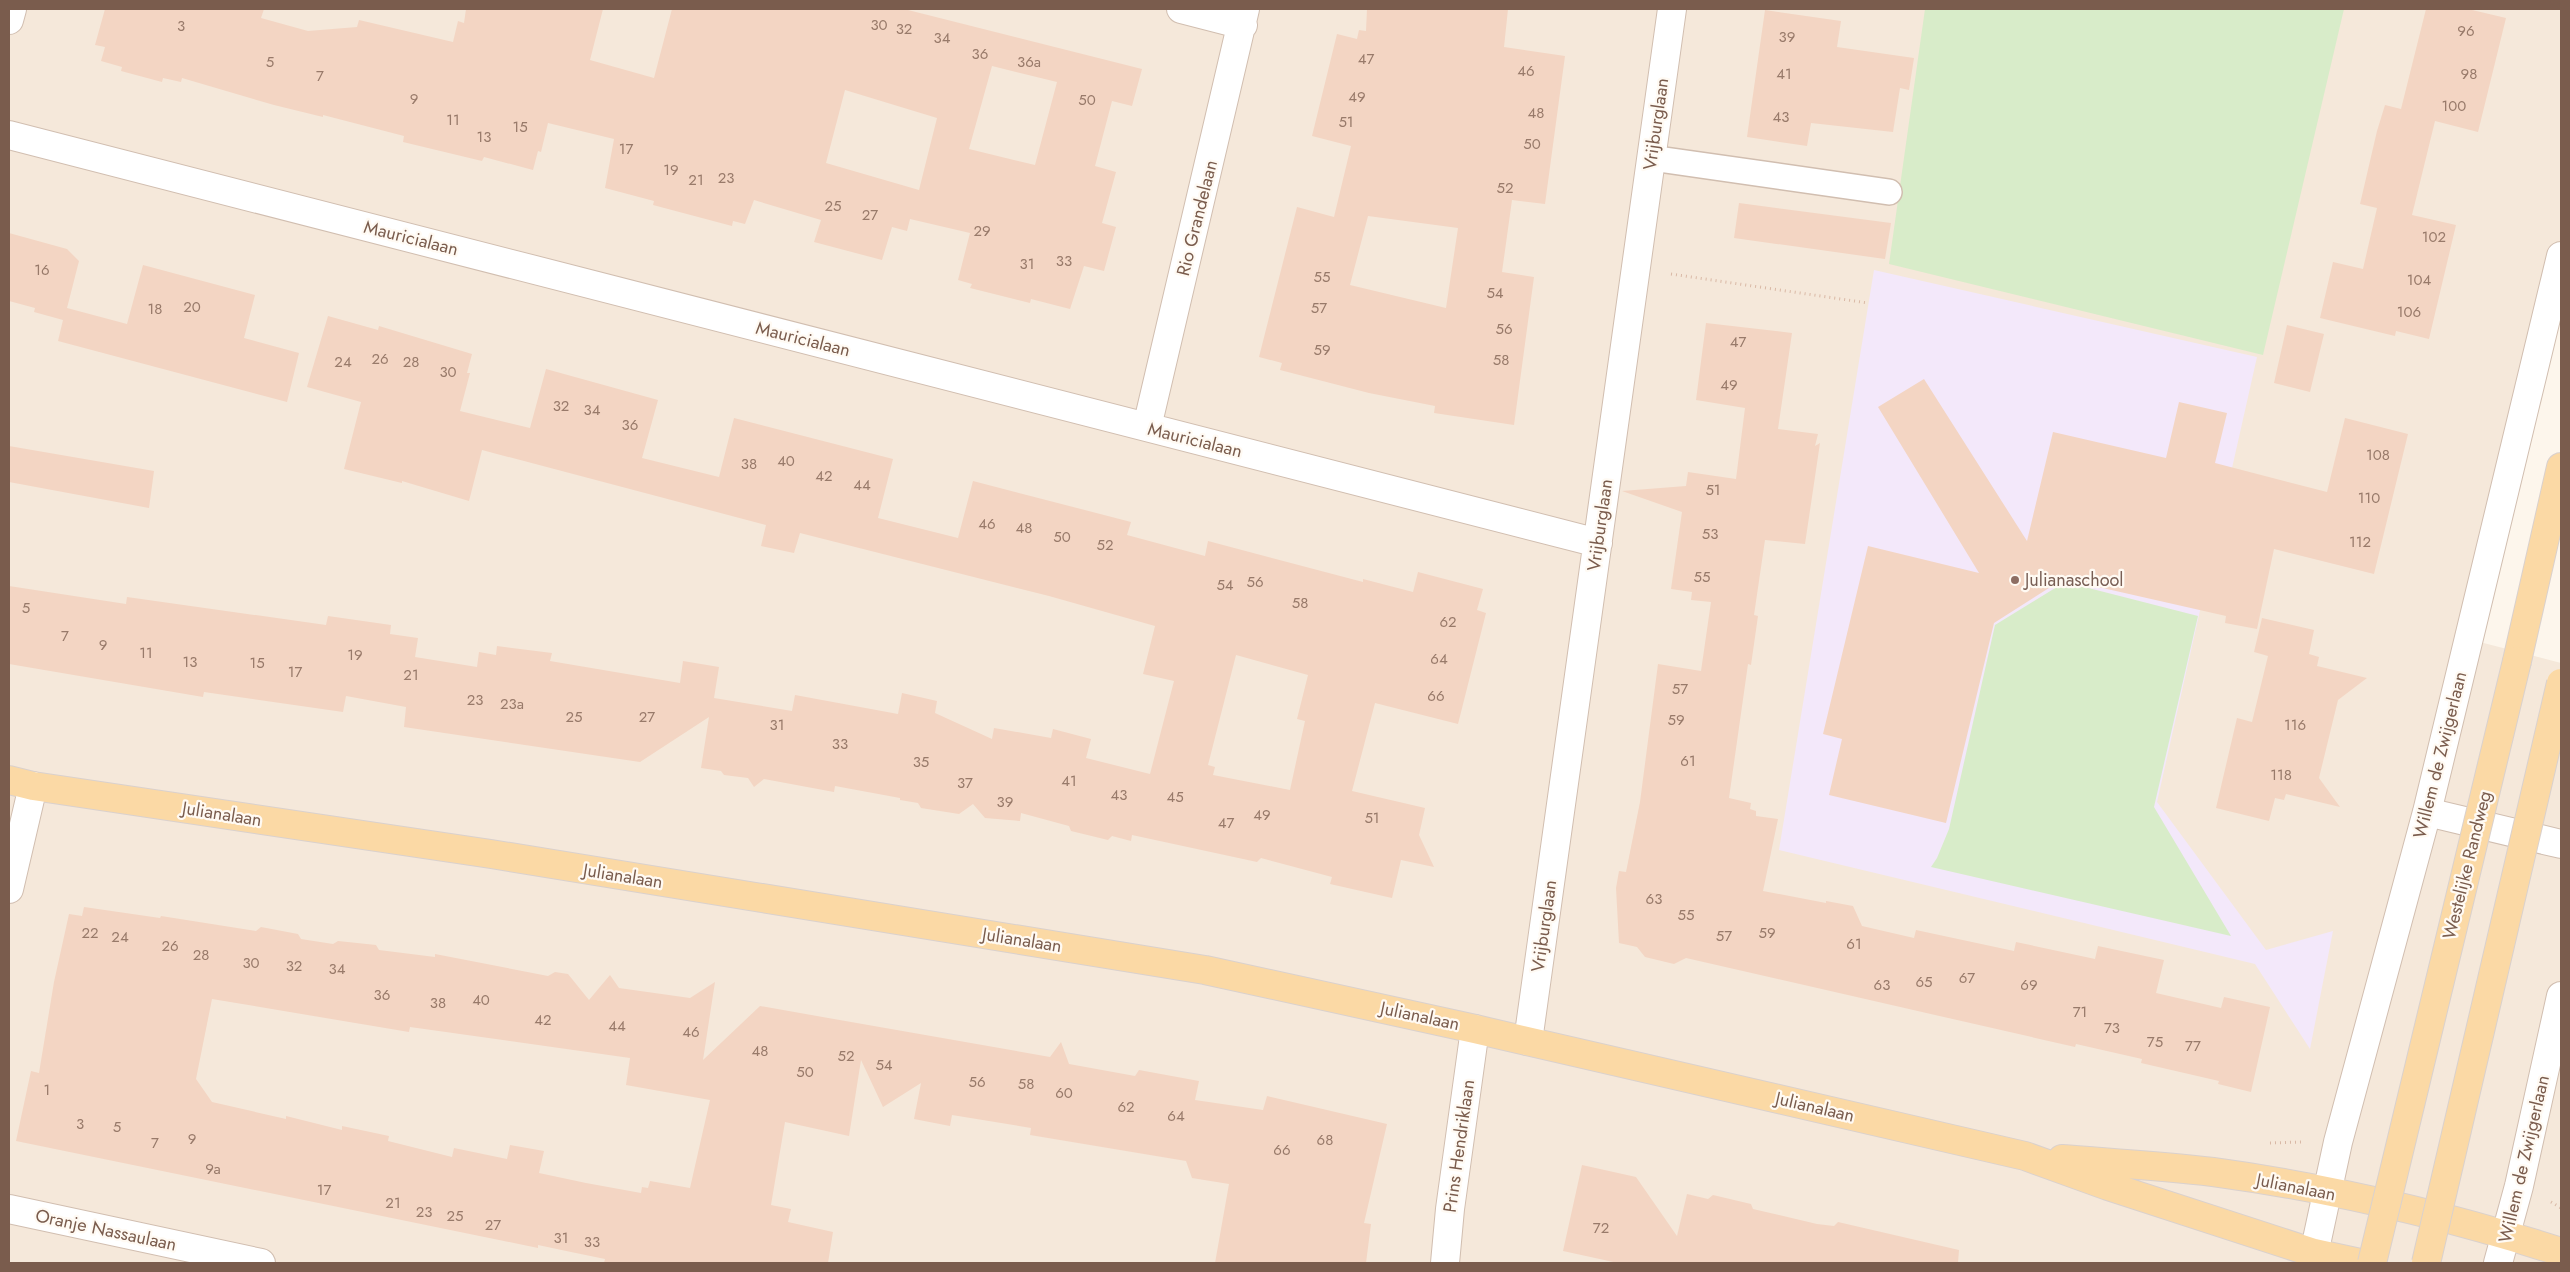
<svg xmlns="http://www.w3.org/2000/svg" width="2570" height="1272" viewBox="0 0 2570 1272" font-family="Jost,sans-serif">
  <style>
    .residential { fill: #f5e8da }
    .education { fill: #f3e8fa }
    .green { fill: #d8ecc9 }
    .building { fill: #f3d5c3; fill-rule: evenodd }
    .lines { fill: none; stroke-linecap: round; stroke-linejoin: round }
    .lane-casing { stroke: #d1beb0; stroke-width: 28 }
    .street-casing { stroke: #d1beb0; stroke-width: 30 }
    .primary-casing { stroke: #dad1cd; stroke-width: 30 }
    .path { stroke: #d9b8a5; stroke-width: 3; stroke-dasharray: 1 4; stroke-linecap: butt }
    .lane { stroke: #fff; stroke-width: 25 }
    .street { stroke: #fff; stroke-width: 28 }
    .primary { stroke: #fbd9a5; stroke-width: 28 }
    .primary-bridge-casing { stroke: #dad1cd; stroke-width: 30; stroke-linecap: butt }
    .primary-bridge { stroke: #fbd9a5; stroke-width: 28 }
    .education-dot { fill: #8d6e63; stroke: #fffaf3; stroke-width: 2 }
    .labels { text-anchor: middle; stroke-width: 4.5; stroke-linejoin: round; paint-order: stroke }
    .number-label { font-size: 15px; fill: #987a6a }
    .street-label { font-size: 18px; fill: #7a5c4d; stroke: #fffaf3 }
    .education-label { font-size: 18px; fill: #785e54; stroke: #fffaf3; text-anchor: start }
  </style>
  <rect width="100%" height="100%" fill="#fdf6ec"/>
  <path class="residential" d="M9 9H2561V318L2468 639 2561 663V1263H9Z"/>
  <path class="education" d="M1874 270 2257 357 2157 802 2266 950 2333 931 2310 1049 2255 964 1779 850Z"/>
  <path class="green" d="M1925 9H2344L2263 355 1889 264Z
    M2065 582 2198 616 2154 807 2231 936 1931 867 1937 858 1949 829 1995 625Z"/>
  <path class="building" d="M105 9H264L261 18 308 31 357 27 359 20 453 42 458 21 464 23 466 9H603L590 60 654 78 672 9H904L1142 69 1132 106 1112 101 1095 166 1116 172 1102 223 1116 227 1104 271 1084 266 1070 309 1031 299 1030 303 970 288 972 284 958 280 970 233 910 219 907 231 892 227 882 260 814 242 821 220 754 200 745 224 733 221 732 226 653 205 654 201 605 188 614 139 548 123 541 152 538 151 533 170 484 157 482 161 403 142 404 136 323 115V117L274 105 182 78 181 82 163 78 162 82 121 71 122 67 101 61 105 47 95 45ZM992 66 1057 82 1035 165 969 149ZM845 90 937 118 919 190 826 163Z
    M1367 9H1508L1504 47 1565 56 1545 204 1512 200 1502 272 1534 277 1514 425 1434 413 1435 406 1369 393 1280 370 1282 363 1259 357 1297 207 1334 217 1351 146 1312 136 1337 34 1357 39 1359 30 1366 31ZM1368 216 1458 228 1446 308 1350 285Z
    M2426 9H2468L2506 18 2478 132 2435 121 2412 215 2456 225 2429 339 2396 331 2395 336 2320 318 2333 262 2363 269 2377 208 2360 204 2377 131 2385 105 2401 109Z
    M1765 10 1841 21 1837 47 1914 58 1909 90 1900 88 1893 132 1811 123 1807 146 1747 137Z
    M1739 203 1891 223 1885 259 1734 238Z
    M9 233 67 249 79 261 67 308 127 324 143 265 255 295 244 338 299 353 287 402 58 341 63 320 34 312 35 308 9 301Z
    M328 316 378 330 379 326 472 354 467 373H470L460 411 530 428 546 369 658 400 642 458 719 477 734 418 893 459 878 518 958 538 973 481 1131 522 1127 535 1205 556 1208 541 1363 582V579L1413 592 1418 572 1483 589 1477 610 1486 613 1458 724 1375 703 1352 791 1425 808 1419 835 1434 867 1401 860 1392 898 1330 884 1332 877 1261 858 1257 862 1132 835 1131 841 1112 836 1108 840 1071 831 1069 826 1021 813 1020 821 985 818 973 804 959 814 921 808 918 803 900 800V798L835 786 834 792 764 779 754 787 748 778 724 775 721 771 701 768 709 717 640 762 404 727 406 707 346 696 343 712 204 692 203 697 9 664V586L126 604 127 597 326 625 328 616 391 625 390 634 418 638 415 657 477 667 479 652 496 655 497 646 552 653 550 661 680 683 683 661 719 667 714 698 792 711 795 695 898 714 902 693 937 701 935 713 992 739 994 728 1051 738 1053 729 1091 739 1086 758 1150 774 1174 681 1143 674 1155 626 1049 596 800 533 794 553 761 546 766 525 482 450 469 501 402 481V483L344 469 361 402 307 387ZM1236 655 1308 675 1297 719 1305 721 1290 790 1213 775 1215 767 1208 765Z
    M1706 323 1792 333 1778 429 1818 434 1815 446 1820 443 1805 544 1765 540 1754 615 1758 616 1751 665 1748 664 1729 798 1751 803 1750 809 1756 811V816L1778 819 1763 891 1826 903V901L1853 906 1862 926 1914 938 1916 930 2014 951 2016 942 2095 959 2098 946 2164 960 2156 993 2221 1008 2224 997 2270 1007 2251 1092 2218 1084 2219 1081 2141 1063 2142 1059 2076 1044 2075 1047 1686 958 1674 964 1645 957 1637 947 1619 943 1616 888 1619 871 1626 872 1640 802 1658 664 1701 671 1711 602 1691 600 1692 592 1671 589 1682 512 1622 491 1686 486 1688 472 1736 479 1745 408 1696 400Z
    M2287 325 2324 334 2310 392 2274 383Z
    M1924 379 2027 541 2053 432 2166 458 2179 402 2227 413 2215 463 2327 492 2345 418 2408 434 2374 574 2274 549 2257 629 2225 623 2226 616 2063 579 1994 623 1946 823 1829 795 1842 739 1823 734 1868 546 1979 573 1878 407Z
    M9 446 154 471 149 508 9 482Z
    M2262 618 2314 630 2309 654 2319 657 2317 666 2367 678 2338 700 2319 778 2340 807 2286 794 2284 800 2275 798 2269 821 2216 808 2237 718 2252 722 2268 656 2254 652Z
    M84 907 160 918 161 916 256 931 261 927 298 934 301 939 333 944 338 941 376 945 379 950 435 957V954L548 976 555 972 568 974 589 1000 610 975 619 988 690 998 715 982 703 1060 760 1006 1050 1057 1061 1042 1069 1064 1135 1076 1139 1070 1199 1081 1195 1100 1263 1110 1267 1096 1387 1124 1364 1223 1371 1224 1366 1263H1215L1229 1184 1192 1178 1186 1161 1030 1135 1031 1128 952 1115 950 1126 914 1119 921 1083 883 1107 861 1060 849 1136 785 1122 771 1205 791 1209 788 1222 833 1232 828 1263H604L605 1259 571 1252 538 1245V1248L16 1141 31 1071 39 1073 54 982 69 914 82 916ZM212 999 409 1032 410 1027 630 1058 626 1085 710 1100 690 1188 650 1181 648 1188 642 1187 641 1193 586 1183 539 1173 544 1151 510 1145 507 1159 454 1148 452 1157 388 1141 389 1136 342 1126V1130L286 1116V1119L212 1102 196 1079Z
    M1582 1165 1636 1177 1677 1236 1687 1194 1708 1199 1713 1195 1751 1204 1753 1209 1817 1224 1834 1226 1838 1222 1959 1250 1958 1263H1618L1563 1251Z"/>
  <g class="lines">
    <g class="lane-casing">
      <path id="lane" d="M1651 158 1889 192"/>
    </g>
    <g class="street-casing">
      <path id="street" d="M1181 9 1243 25
        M9 20 12 9
        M9 135 1598 543
        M1147 427 1245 9
        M2427 812 2561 844
        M9 889 33 786
        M1528 1041 1672 9
        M9 1209 261 1263
        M1445 1263 1450 1209 1475 1029
        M2312 1263 2338 1142 2427 812 2561 256
        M2498 1263 2519 1186 2561 996"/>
    </g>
    <g class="primary-casing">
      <path id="primary" d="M2517 661 2561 467
        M9 780 33 786 491 854 1205 970 1475 1029 2025 1156 2108 1186 2314 1253 2360 1263
        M2062 1159C2112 1163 2163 1166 2213 1172 2331 1188 2449 1216 2561 1252"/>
    </g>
    <path class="path" d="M1671 274 1868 303
      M2270 1143 2301 1142
      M2551 1202 2561 1208"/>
    <use href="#lane" class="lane"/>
    <use href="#street" class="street"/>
    <use href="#primary" class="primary"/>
    <g class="primary-bridge-casing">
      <path id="primary-bridge" d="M2372 1263 2517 661
        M2426 1263 2561 683"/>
    </g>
    <use href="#primary-bridge" class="primary-bridge"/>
  </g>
  <circle class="education-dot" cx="2015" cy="580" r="5"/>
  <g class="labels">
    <g class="number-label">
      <text x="879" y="30">30</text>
      <text x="181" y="31">3</text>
      <text x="904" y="34">32</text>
      <text x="2466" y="36">96</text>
      <text x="1787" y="42">39</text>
      <text x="942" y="43">34</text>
      <text x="980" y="59">36</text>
      <text x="1366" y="64">47</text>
      <text x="270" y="67">5</text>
      <text x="1029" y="67">36a</text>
      <text x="1526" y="76">46</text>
      <text x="1784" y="79">41</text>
      <text x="2469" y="79">98</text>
      <text x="320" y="81">7</text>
      <text x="1357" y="102">49</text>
      <text x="414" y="104">9</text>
      <text x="1087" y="105">50</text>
      <text x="2454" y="111">100</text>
      <text x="1536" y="118">48</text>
      <text x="1781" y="122">43</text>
      <text x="453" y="125">11</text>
      <text x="1346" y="127">51</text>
      <text x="520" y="132">15</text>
      <text x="484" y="142">13</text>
      <text x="1532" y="149">50</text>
      <text x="626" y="154">17</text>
      <text x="671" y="175">19</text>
      <text x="726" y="183">23</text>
      <text x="696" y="185">21</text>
      <text x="1505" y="193">52</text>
      <text x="833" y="211">25</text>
      <text x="870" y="220">27</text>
      <text x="982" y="236">29</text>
      <text x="2434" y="242">102</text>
      <text x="1064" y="266">33</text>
      <text x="1027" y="269">31</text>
      <text x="42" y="275">16</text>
      <text x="1322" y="282">55</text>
      <text x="2419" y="285">104</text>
      <text x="1495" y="298">54</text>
      <text x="192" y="312">20</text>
      <text x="1319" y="313">57</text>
      <text x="155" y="314">18</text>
      <text x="2409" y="317">106</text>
      <text x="1504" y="334">56</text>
      <text x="1738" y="347">47</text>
      <text x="1322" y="355">59</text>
      <text x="380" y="364">26</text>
      <text x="1501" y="365">58</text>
      <text x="343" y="367">24</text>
      <text x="411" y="367">28</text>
      <text x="448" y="377">30</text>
      <text x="1729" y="390">49</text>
      <text x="561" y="411">32</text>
      <text x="592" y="415">34</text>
      <text x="630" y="430">36</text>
      <text x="2378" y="460">108</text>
      <text x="786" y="466">40</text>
      <text x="749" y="469">38</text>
      <text x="824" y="481">42</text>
      <text x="862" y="490">44</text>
      <text x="1713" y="495">51</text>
      <text x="2369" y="503">110</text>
      <text x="987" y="529">46</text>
      <text x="1024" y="533">48</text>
      <text x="1710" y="539">53</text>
      <text x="1062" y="542">50</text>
      <text x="2360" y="547">112</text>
      <text x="1105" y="550">52</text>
      <text x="1702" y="582">55</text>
      <text x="1255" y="587">56</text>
      <text x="1225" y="590">54</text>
      <text x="1300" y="608">58</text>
      <text x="26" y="613">5</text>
      <text x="1448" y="627">62</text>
      <text x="65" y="641">7</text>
      <text x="103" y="650">9</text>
      <text x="146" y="658">11</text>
      <text x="355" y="660">19</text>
      <text x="1439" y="664">64</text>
      <text x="190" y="667">13</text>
      <text x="257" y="668">15</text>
      <text x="295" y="677">17</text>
      <text x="411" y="680">21</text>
      <text x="1680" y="694">57</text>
      <text x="1436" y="701">66</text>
      <text x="475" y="705">23</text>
      <text x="512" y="709">23a</text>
      <text x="574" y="722">25</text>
      <text x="647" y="722">27</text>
      <text x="1676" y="725">59</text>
      <text x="777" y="730">31</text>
      <text x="2295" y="730">116</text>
      <text x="840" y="749">33</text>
      <text x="1688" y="766">61</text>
      <text x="921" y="767">35</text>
      <text x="2281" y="780">118</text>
      <text x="1069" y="786">41</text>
      <text x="965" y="788">37</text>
      <text x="1119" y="800">43</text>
      <text x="1175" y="802">45</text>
      <text x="1005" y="807">39</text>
      <text x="1262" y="820">49</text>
      <text x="1372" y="823">51</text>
      <text x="1226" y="828">47</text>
      <text x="1654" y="904">63</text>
      <text x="1686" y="920">55</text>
      <text x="90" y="938">22</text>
      <text x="1767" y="938">59</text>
      <text x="1724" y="941">57</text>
      <text x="120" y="942">24</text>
      <text x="1854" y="949">61</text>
      <text x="170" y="951">26</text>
      <text x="201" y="960">28</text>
      <text x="251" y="968">30</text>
      <text x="294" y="971">32</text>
      <text x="337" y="974">34</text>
      <text x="1967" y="983">67</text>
      <text x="1924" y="987">65</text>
      <text x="1882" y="990">63</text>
      <text x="2029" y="990">69</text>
      <text x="382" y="1000">36</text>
      <text x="481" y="1005">40</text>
      <text x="438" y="1008">38</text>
      <text x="2080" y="1017">71</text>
      <text x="543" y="1025">42</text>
      <text x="617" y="1031">44</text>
      <text x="2112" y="1033">73</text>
      <text x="691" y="1037">46</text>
      <text x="2155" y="1047">75</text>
      <text x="2193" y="1051">77</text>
      <text x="760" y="1056">48</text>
      <text x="846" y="1061">52</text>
      <text x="884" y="1070">54</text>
      <text x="805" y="1077">50</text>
      <text x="977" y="1087">56</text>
      <text x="1026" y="1089">58</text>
      <text x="47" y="1095">1</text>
      <text x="1064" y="1098">60</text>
      <text x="1126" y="1112">62</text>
      <text x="1176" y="1121">64</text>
      <text x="80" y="1129">3</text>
      <text x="117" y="1132">5</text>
      <text x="192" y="1144">9</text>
      <text x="1325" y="1145">68</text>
      <text x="155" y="1148">7</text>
      <text x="1282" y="1155">66</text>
      <text x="213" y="1174">9a</text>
      <text x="324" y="1195">17</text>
      <text x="393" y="1208">21</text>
      <text x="424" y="1217">23</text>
      <text x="455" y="1221">25</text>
      <text x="493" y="1230">27</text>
      <text x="1601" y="1233">72</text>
      <text x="561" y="1243">31</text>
      <text x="592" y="1247">33</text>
    </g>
    <g class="street-label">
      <text transform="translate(1656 124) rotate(-82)" y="6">Vrijburglaan</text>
      <text transform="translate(1197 218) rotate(-76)" y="6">Rio Grandelaan</text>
      <text transform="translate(411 238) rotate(14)" y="6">Mauricialaan</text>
      <text transform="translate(803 339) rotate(14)" y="6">Mauricialaan</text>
      <text transform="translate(1195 440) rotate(14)" y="6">Mauricialaan</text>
      <text transform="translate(1600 525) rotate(-82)" y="6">Vrijburglaan</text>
      <text transform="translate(2440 755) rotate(-76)" y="6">Willem de Zwijgerlaan</text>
      <text transform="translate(222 814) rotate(9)" y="6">Julianalaan</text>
      <text transform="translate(2467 865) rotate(-76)" y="6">Westelijke Randweg</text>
      <text transform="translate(623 876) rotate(9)" y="6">Julianalaan</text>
      <text transform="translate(1544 926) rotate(-82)" y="6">Vrijburglaan</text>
      <text transform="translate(1022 940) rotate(9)" y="6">Julianalaan</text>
      <text transform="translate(1420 1016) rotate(12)" y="6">Julianalaan</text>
      <text transform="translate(1815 1107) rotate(13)" y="6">Julianalaan</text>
      <text transform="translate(1459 1146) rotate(-82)" y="6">Prins Hendriklaan</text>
      <text transform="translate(2524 1159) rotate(-77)" y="6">Willem de Zwijgerlaan</text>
      <text transform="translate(2296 1187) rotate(11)" y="6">Julianalaan</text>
      <text transform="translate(106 1230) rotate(12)" y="6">Oranje Nassaulaan</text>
    </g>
    <g class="education-label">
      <text x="2025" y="586">Julianaschool</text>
    </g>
  </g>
  <rect width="2570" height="1272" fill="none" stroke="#7a5c4d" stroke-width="20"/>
</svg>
